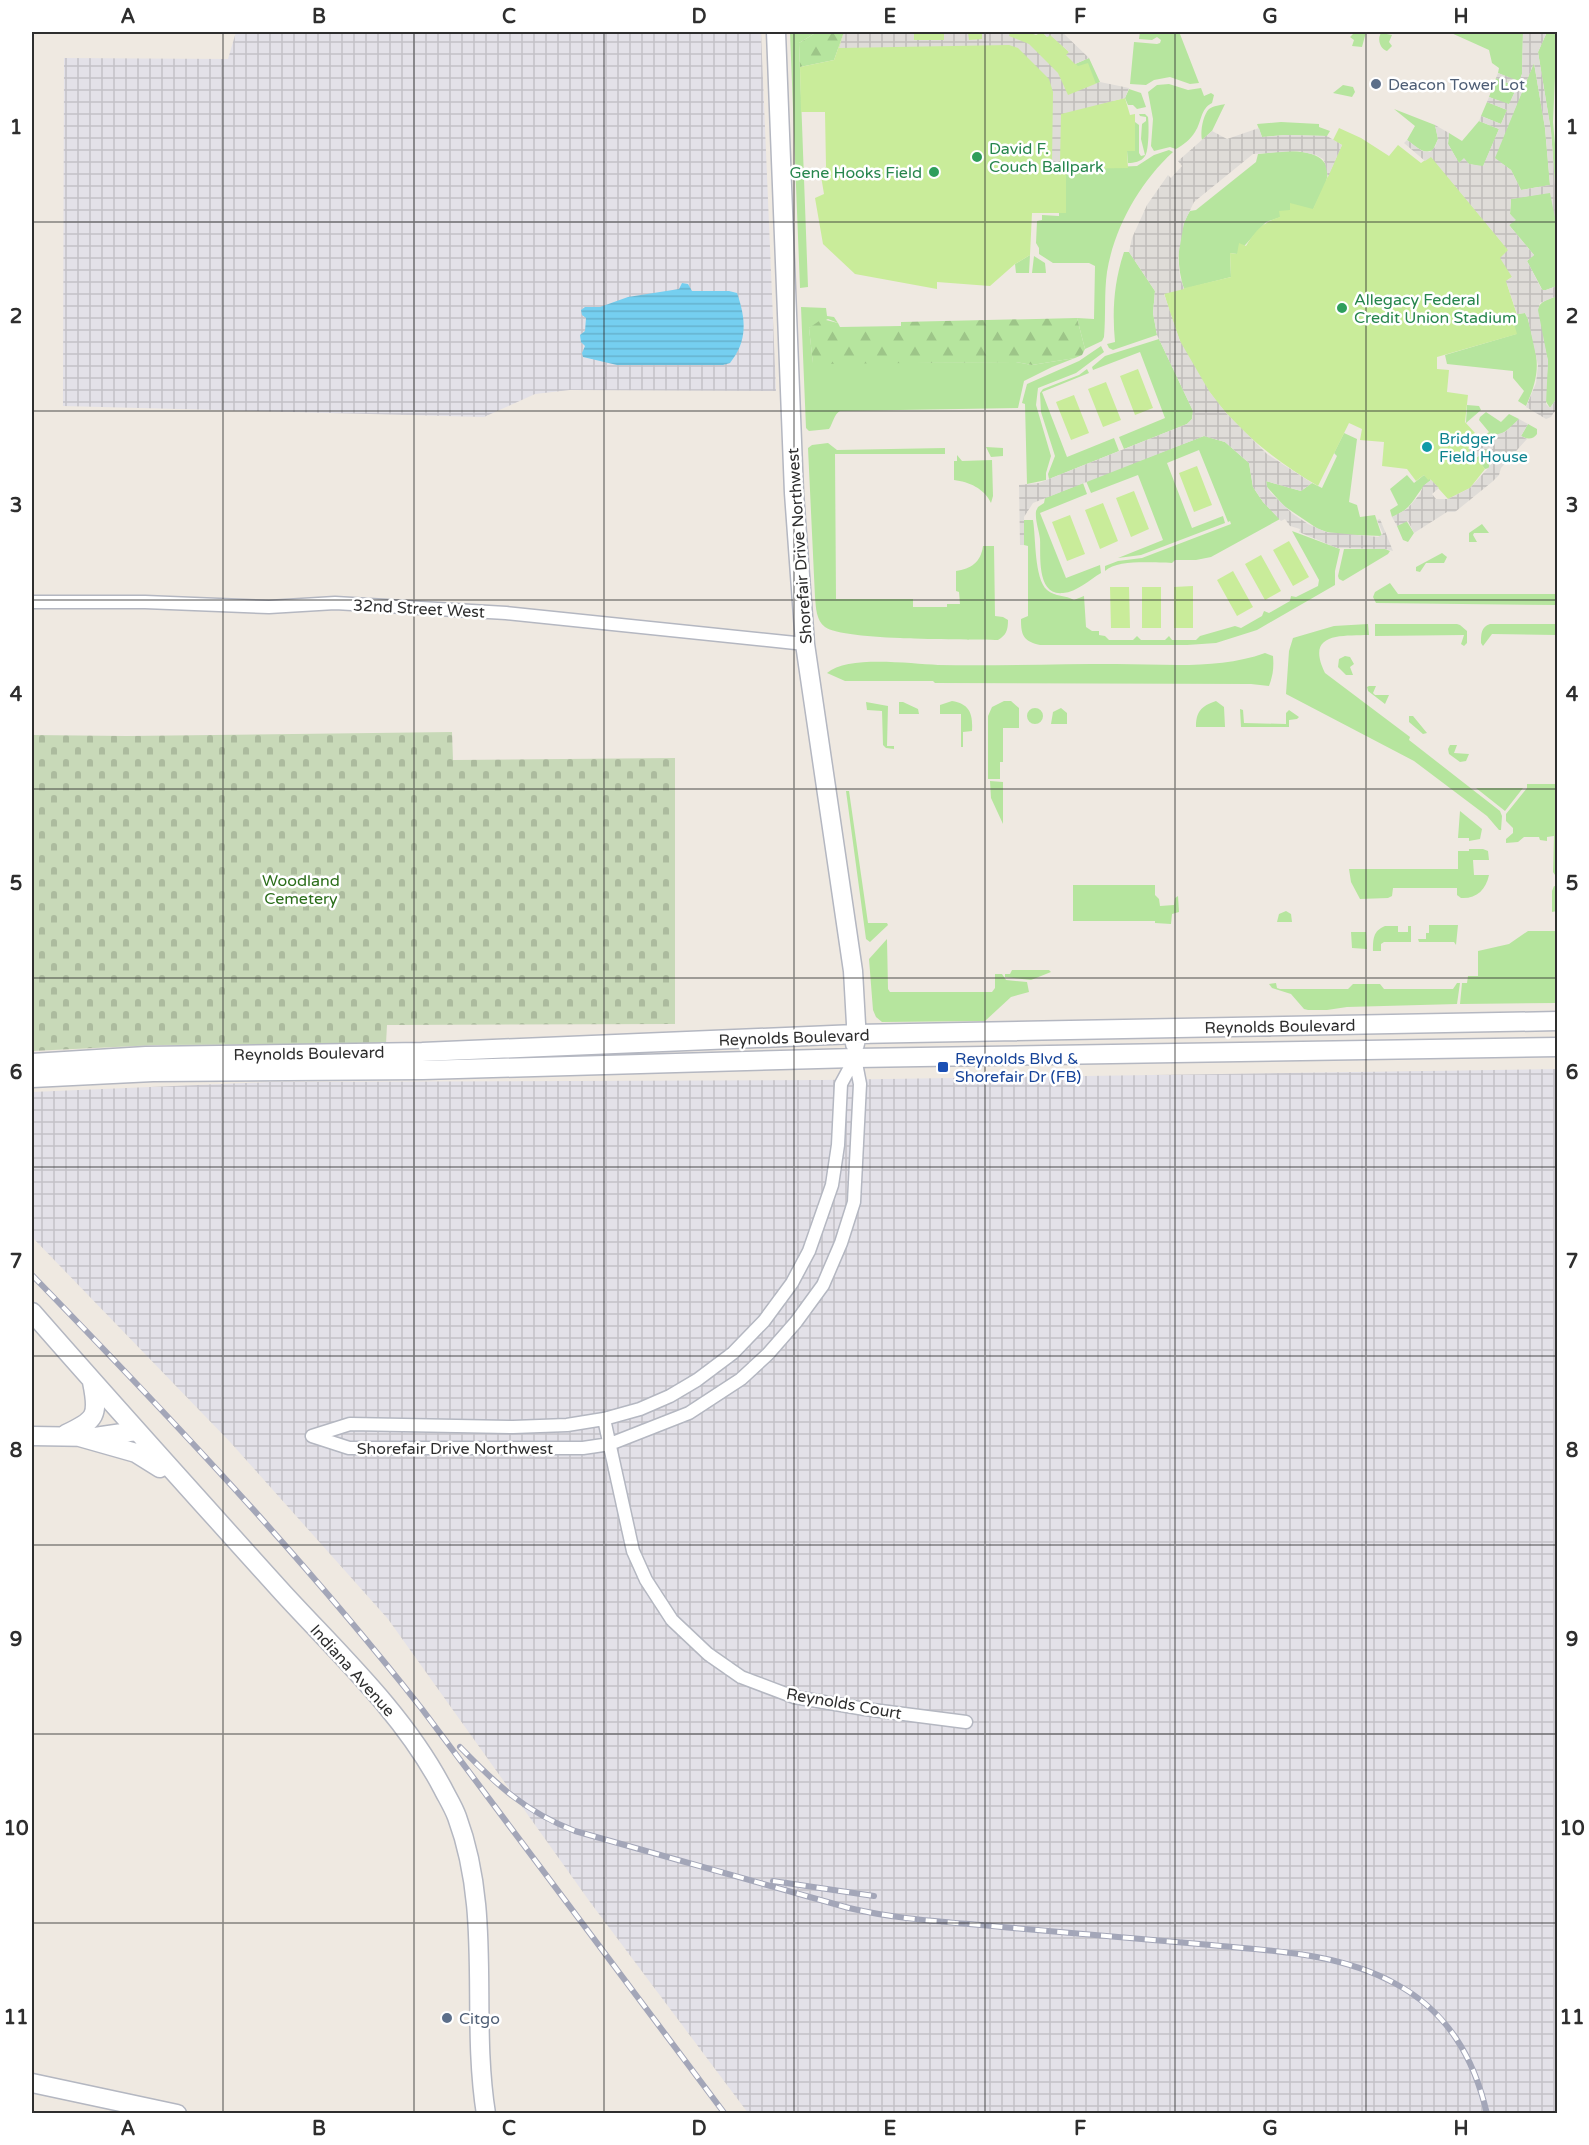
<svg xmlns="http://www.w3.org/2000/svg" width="1589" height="2145" viewBox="0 0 1589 2145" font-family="'Varela Round',sans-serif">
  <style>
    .industrial { fill: url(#industrial-grid) }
    .grass { fill: #b6e59e }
    .forest { fill: url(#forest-firs) }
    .cemetery { fill: url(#cemetery-stones) }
    .pitch { fill: #c9ec9a }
    .plaza { fill: url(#plaza-grid); fill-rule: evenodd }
    .water { fill: url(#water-rules) }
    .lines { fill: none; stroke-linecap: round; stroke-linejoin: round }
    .street-casing { stroke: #b4b7c1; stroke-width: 15 }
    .secondary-casing { stroke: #b4b7c1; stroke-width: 21 }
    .street { stroke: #fff; stroke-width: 12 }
    .secondary { stroke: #fff; stroke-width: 18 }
    .rail-casing { stroke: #a3a6b8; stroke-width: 6 }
    .rail { stroke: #fff; stroke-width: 4; stroke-dasharray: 11; stroke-linecap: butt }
    .grid { fill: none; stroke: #2e2e2e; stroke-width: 1.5; stroke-opacity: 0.55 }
    .service-dot { fill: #5c6f8a; stroke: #fff; stroke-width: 2 }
    .leisure-dot { fill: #2e9e5b; stroke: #fff; stroke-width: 2 }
    .culture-dot { fill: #0f9aa8; stroke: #fff; stroke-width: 2 }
    .transit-dot { fill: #1a4fb4; stroke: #fff; stroke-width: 2 }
    .labels { text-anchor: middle; stroke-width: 5; stroke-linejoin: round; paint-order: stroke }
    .service-label { font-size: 16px; fill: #4e5e75; stroke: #fff; text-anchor: start }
    .leisure-label { font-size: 16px; fill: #27864d; stroke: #fff; text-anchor: start }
    .culture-label { font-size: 16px; fill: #0d838f; stroke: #fff; text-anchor: start }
    .street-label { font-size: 16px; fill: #2e2e2e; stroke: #fff }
    .park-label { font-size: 16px; fill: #2c6e1b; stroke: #fff }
    .transit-label { font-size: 16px; fill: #164399; stroke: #fff; text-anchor: start }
    .neatline { fill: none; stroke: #2e2e2e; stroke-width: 2 }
    .grid-label { font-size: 20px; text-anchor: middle; font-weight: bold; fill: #2e2e2e }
  </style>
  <defs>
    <pattern id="industrial-grid" width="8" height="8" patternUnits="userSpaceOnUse" patternTransform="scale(1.5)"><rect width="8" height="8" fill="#e3e1e8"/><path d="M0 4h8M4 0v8" fill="none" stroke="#c3c1c7"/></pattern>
    <pattern id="forest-firs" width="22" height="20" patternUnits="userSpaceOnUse" patternTransform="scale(1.5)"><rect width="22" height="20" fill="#b6e59e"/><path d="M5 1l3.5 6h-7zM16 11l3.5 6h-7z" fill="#9dc588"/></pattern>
    <pattern id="cemetery-stones" width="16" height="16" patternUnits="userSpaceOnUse" patternTransform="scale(1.5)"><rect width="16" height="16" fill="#c8d9b8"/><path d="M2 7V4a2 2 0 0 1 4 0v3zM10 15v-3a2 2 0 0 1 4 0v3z" fill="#acbb9e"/></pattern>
    <pattern id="plaza-grid" width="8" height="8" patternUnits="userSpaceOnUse" patternTransform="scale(1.5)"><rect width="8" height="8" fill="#dfdcd8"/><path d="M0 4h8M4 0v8" fill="none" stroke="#c0bdba"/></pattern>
    <pattern id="water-rules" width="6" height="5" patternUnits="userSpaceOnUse" patternTransform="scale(1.5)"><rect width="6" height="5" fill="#75cff0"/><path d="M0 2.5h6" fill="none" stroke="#66b2ce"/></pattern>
  </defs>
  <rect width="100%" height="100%" fill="#efe9e1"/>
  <path class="industrial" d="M236 32H761L776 391 570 390 535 394 484 417 63 406 64 58 228 59Z
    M1557 1069V2113H748L590 1902 388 1619 231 1443 32 1237V1092L269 1082 821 1080Z"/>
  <path class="grass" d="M790 32H817L799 43 808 287 800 288Z
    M1140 32H1185L1180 34 1199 83 1190 84 1170 77 1154 80 1146 85 1130 84 1134 42 1157 44 1160 43 1161 40 1157 37 1152 40 1139 39Z
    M1355 32H1366L1362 47 1352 46 1354 40 1350 37Z
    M1449 32H1523L1522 74 1519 82 1498 73 1499 68 1492 63 1489 50Z
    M1547 32H1557L1553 122 1558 177 1557 185H1555L1551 131 1538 52Z
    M1381 33 1392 35 1389 42 1392 46 1387 51C1380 49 1377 39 1381 33Z
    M1089 58 1100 82 1096 84 1075 64Z
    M1534 63 1545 128 1550 185 1521 190 1511 170 1494 158Z
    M1496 78 1517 87 1509 105 1489 97Z
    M1169 84 1188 90 1201 88 1204 96 1211 93 1214 95 1212 103C1200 109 1202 122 1195 132 1191 139 1183 145 1176 149L1170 147 1154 151 1151 146 1153 119 1148 92 1157 85Z
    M1343 85 1353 87 1355 92 1352 97 1333 93Z
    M1129 89 1141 93 1146 107 1137 109 1133 105H1128L1125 98Z
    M1487 102 1507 110 1501 124 1481 116Z
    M1225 104 1212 131 1202 140C1200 132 1203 115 1209 109 1213 106 1221 105 1225 104Z
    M1394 109 1435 125 1438 139 1433 150C1423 155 1415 146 1407 140L1415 126Z
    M1139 114H1145L1148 117C1149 124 1149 150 1145 156 1141 162 1134 163 1128 163L1127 151 1135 150V122L1139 125V153L1141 156 1145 155 1141 139 1142 124 1146 121V117L1140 116Z
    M1479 121 1499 129 1483 167 1469 164 1464 159 1459 163 1448 144 1449 133 1462 141Z
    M1281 122 1319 124V127L1330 131 1327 136 1286 135 1262 137 1257 124Z
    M1169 150 1173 152C1140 182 1114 228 1107 272 1104 293 1106 315 1104 337L1102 341 1085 349 1077 318 1094 319 1095 266 1089 263H1053L1039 254V248L1036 243 1037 221 1042 220V215L1059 216V213L1066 212V169L1137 166 1154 155Z
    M1285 151C1302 151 1332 153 1327 178 1325 188 1317 200 1313 210H1290L1281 217 1266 222 1237 254 1230 253 1231 277 1184 289C1176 265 1176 233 1190 211L1196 210 1256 162 1258 154Z
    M1551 192 1557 228V286L1543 291 1527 261 1534 255 1509 225 1515 220 1510 214 1511 199Z
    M1124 252H1129L1155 291 1153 313 1157 335 1113 350 1109 348 1107 344 1115 342C1112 311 1114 282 1124 252Z
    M1030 255 1029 273H1016L1015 264Z
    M1034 256 1045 263 1046 273H1032Z
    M1557 296V398L1550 408 1545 400 1548 361 1537 314C1538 301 1547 300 1557 296Z
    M801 307 826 308 827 316 834 317 838 323 828 319 809 328 813 363 1016 362 1032 365 1075 358 1052 367 1024 381 1018 408 840 411C834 414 833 423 829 429L809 431 806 428Z
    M1525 313 1528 319C1537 357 1543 368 1526 406L1518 401 1524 391 1513 378V371L1447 364 1445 355 1516 334 1512 320 1518 318 1517 314Z
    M1159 339 1193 411 1192 419 1187 424 1124 449 1119 437 1165 418 1140 352 1093 370 1092 367 1105 356Z
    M1101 346 1104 352 1076 373 1038 388 1036 405 1051 456 1046 473V480L1027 484 1025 404 1022 403 1027 384 1079 361Z
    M1087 369 1089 373 1042 392 1067 457 1114 438 1119 451 1049 479 1048 474 1055 456 1041 412 1040 393 1043 389 1079 375Z
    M1467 405 1479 406 1481 410 1466 423Z
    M1486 412 1501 422 1509 414 1519 419C1509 431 1497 438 1481 439L1489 432 1479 420 1480 417Z
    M1528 424 1537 429V434C1533 440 1526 439 1521 436Z
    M1344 433 1357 439 1349 502 1357 505 1360 517 1375 515 1382 536 1333 534 1318 529 1284 506 1267 487 1266 481 1301 491 1312 483 1322 488 1337 456 1334 453Z
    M1204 436 1225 442 1249 463 1253 487 1263 502 1280 519 1211 557 1196 560H1175L1172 563C1155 563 1118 559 1105 571V566L1118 561 1142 558 1231 524 1230 521 1228 522 1199 450 1167 463 1192 528 1223 516 1225 523 1141 555 1118 558 1163 540 1138 475 1091 493 1086 481Z
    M828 443 837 450 945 448V454H835L836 599H913V607H947V604H960L959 592 956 591V571C971 569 981 562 983 546H994L995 616 1003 617 1008 620C1008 631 1006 635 998 640 968 639 844 641 825 627 816 620 816 608 815 597L808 448 812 445Z
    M986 447 1003 448V456L991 457Z
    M1487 449 1491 455 1489 468 1485 469 1476 458Z
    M957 455 962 461 992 460 993 496 991 503C984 488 969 482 954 480V461H957Z
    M1407 475 1414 483 1424 475 1431 480C1414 492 1416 508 1392 517L1390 510 1398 505 1390 489Z
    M1083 483 1087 494 1040 513 1066 578 1100 565 1101 573C1089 580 1077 592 1063 593 1036 596 1041 555 1040 539 1039 530 1035 521 1036 511L1038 507 1044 503 1045 498Z
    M1024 520H1033C1036 538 1034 578 1047 590 1055 597 1066 595 1074 600L1084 596 1086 627 1092 631H1099V635L1105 636 1109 640H1133L1137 636 1141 640H1165L1169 636 1172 640H1196L1200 636 1235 626 1241 628 1262 616 1264 611 1269 613 1290 601 1291 596 1296 597 1318 586 1319 580 1292 531 1340 549 1335 571V585L1257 630 1216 643 1187 645H1040C1023 641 1021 635 1021 619L1028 616V546L1024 545Z
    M1406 520 1414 533 1408 542 1403 540 1397 526Z
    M1482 524 1489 533H1474L1473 535 1477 542H1469V533Z
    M1344 549H1385L1390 551 1388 554 1343 581 1339 579 1338 576Z
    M1442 553 1447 557 1444 563H1426L1420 572 1416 571V567Z
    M1390 583 1398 594H1557V605L1376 603 1373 597 1375 592Z
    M1368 624 1369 635C1341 636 1305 632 1325 673L1410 737 1409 740 1500 811 1502 816 1501 830H1499L1487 816 1414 761 1286 694 1289 651 1293 638 1334 626Z
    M1375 624H1457L1460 625 1467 631V643L1464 646 1461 644 1464 635 1375 636Z
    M1490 624H1557V635L1492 634 1483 646 1481 643C1481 634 1481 627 1490 624Z
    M1265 653 1273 656C1274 668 1273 675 1269 686L1251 684 935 683 933 681H845L827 673C848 655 910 664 938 665 997 666 1057 664 1116 664 1165 664 1218 670 1265 653Z
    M1345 656 1350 657 1354 664 1350 667 1353 675H1346L1338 667 1339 659Z
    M1369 686H1376L1373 693 1375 695H1389L1385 704 1368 691 1367 687Z
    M952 701C970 704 973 714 972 731L963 732V747H961V714H940V705Z
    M1004 701H1011L1019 708V728H1003V762H1000V779H988V716L992 707Z
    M1216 701 1224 707 1225 727H1196C1196 712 1201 706 1216 701Z
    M866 702 888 706 887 746H894V749L886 748 883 745 882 711 867 710Z
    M899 702H903L918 709 919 714H899Z
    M1061 708 1067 713V724H1051L1053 712Z
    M1027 716a8 8 0 1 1 16 0a8 8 0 1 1-16 0Z
    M1240 709 1243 710 1244 723 1286 724V713L1289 710 1299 717 1297 719 1289 720V727H1241Z
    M1409 716H1413L1427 733 1423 734 1409 722Z
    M1450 745H1457L1454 753 1469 754 1466 761 1460 762 1449 754 1448 749Z
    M990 781 1003 782V824L991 798Z
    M1527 784H1557V878L1553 872 1554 836 1547 837V841L1540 840 1539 837H1524L1518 842 1506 843V839L1513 833V828L1506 821V814L1527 788Z
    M1476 788H1523L1505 811Z
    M846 791H849L868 923H887L888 925 870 942 866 939Z
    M1460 811 1482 829 1480 839 1469 841V838H1458Z
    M1469 849H1483L1488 851 1489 860H1473L1474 875H1489C1486 890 1476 899 1461 898L1457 895V888H1393L1392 896 1388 898 1360 899 1351 882 1349 869H1458V851H1469Z
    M1073 885H1155V895L1159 899 1160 906 1174 905 1175 898 1178 896 1179 912 1172 914 1171 924 1155 923V921H1073Z
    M1554 886 1557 887V916V911L1552 912V891Z
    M1286 911 1291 914 1292 922H1277L1279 914Z
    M1429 925H1458L1456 945 1454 942H1419L1418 939H1426V933H1429Z
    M1385 926H1398V932H1408V926H1411V942H1384L1381 944V951H1373C1373 939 1373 931 1385 926Z
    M1528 931H1557V1003L1460 1004 1462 983H1467L1468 976H1478V951L1509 944Z
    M1351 932H1366L1367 949 1352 948Z
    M887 939 888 989 890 992H992L995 988V974H1002L1006 980 1027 982 1029 992 1011 997 985 1021 882 1022 876 1017 873 1010 869 959Z
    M1012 970H1049L1051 972 1031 980 1005 977V974H1010Z
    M1276 983 1277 988 1280 989H1348L1353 984H1380L1384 989H1453L1457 983H1460L1457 1004 1347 1007 1327 1010H1308L1304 1009 1291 994 1272 988 1269 984Z"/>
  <path class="forest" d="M817 32H844L834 60 800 67 799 43Z
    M1077 318 1085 349 1082 355 1075 358 1032 365 1016 362 813 364 809 328 822 319 838 323 840 327 901 326V322Z"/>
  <path class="cemetery" d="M452 732 453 760 675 758V1024L387 1025 386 1044 157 1045 32 1051V735L127 736Z"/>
  <path class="pitch" d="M844 32H1028L1036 35 1042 32 1047 37 1050 34 1069 52 1067 55 1078 66 1088 63 1096 84 1099 83 1104 103 1125 98 1130 115 1135 114V151H1127L1128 168 1066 169V213H1032L1030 255 1015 264 990 286 937 282V289L855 274 823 244 815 198 824 194 820 170 826 167 825 112H801L800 67 834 60Z
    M1339 128 1361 138 1389 156 1398 145 1421 163 1431 156 1509 251 1512 277 1506 281 1518 318 1513 320 1517 334 1437 357V369L1449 370 1447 392 1468 395 1465 422 1475 433 1467 440 1471 446 1468 448 1485 469 1470 488 1448 499 1430 479 1428 480 1424 475 1416 481 1407 469 1382 466 1384 442 1360 440 1362 429 1349 423 1318 486C1258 451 1209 406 1180 341 1174 326 1169 309 1164 293L1231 277 1230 253 1237 254 1239 243 1246 246C1255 231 1263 222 1280 217L1279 211 1290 210V203L1313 209 1342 145 1333 140Z
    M1138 369 1153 408 1135 415 1120 376Z
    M1106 382 1121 420 1103 427 1088 389Z
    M1074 395 1089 433 1071 440 1056 402Z
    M1197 466 1212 505 1194 512 1179 473Z
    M1134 491 1149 529 1131 537 1116 498Z
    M1103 503 1118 541 1100 549 1085 510Z
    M1070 515 1085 554 1067 561 1052 522Z
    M1289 541 1309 577 1293 586 1273 550Z
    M1261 555 1281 591 1265 600 1245 564Z
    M1233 571 1253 607 1237 616 1217 580Z
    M1193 586V628H1174V587Z
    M1110 587H1129L1130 628H1111Z
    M1142 587H1161V628H1142Z"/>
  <path class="plaza" d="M844 32H914V40H944V32H968L969 40 982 39V32H1010L1009 36 1029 44 1058 73 1068 95 1100 82 1129 88 1125 98 1061 114 1060 163 1052 164 1053 92 1049 79 1018 48 1009 45 839 48Z
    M1042 32H1062L1089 58 1075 64 1066 55 1069 52 1050 35 1048 37Z
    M1523 32H1547L1538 52 1551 131 1555 185H1557V228L1550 193 1511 199 1510 214 1516 220 1509 225 1534 255 1527 261 1542 290H1546L1557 286V296L1540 303 1538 310 1548 361 1546 404 1550 408 1557 398V407L1551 417 1546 419 1526 407 1536 383 1538 365 1528 319 1525 313 1517 314 1506 281 1512 277 1500 258 1508 250 1431 157 1425 161 1404 143 1407 140 1422 151 1430 152 1435 147 1438 139 1435 125 1449 133 1448 144 1459 163 1464 158 1469 164 1483 166 1499 129 1479 121 1481 116 1501 124 1507 110 1487 102 1489 97 1509 104 1517 87 1496 78 1498 73 1519 81 1522 74ZM1534 63 1545 128 1550 185 1521 190 1511 170 1495 158Z
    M1259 128 1262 137 1286 135 1327 136 1342 145 1328 177 1325 163 1323 159 1316 155 1298 151 1253 154 1194 202 1184 223 1178 257 1180 277 1184 289 1164 294 1180 341 1209 391 1226 413 1267 454 1312 483 1301 491 1266 481 1267 487 1271 493 1293 514 1308 524 1326 532 1378 537 1383 534 1377 520 1380 519 1393 551 1385 549 1337 548 1299 532 1300 529 1290 526 1285 519 1281 521 1263 502 1253 487 1249 463 1225 442 1204 436 1033 503 1024 517V545H1020L1019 485 1039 483 1187 424 1192 419 1193 411 1157 335 1153 313 1155 291 1129 252 1132 238 1147 205 1168 175 1171 178 1182 166 1178 161 1212 131 1227 139Z
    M1519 419 1528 424 1521 436 1527 439 1501 468 1499 475 1492 482 1455 512H1447L1414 533 1408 521 1397 526 1392 517 1407 509 1420 494 1423 486 1431 480 1439 488 1432 494 1436 499H1448L1470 488 1489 467 1491 455 1487 449 1476 458 1469 450 1481 439 1505 432Z"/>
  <path class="water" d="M682 283 688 284 692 291H729L737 293C746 319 748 341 730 363L723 365H617L583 357 582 353 585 346 581 342 580 335 585 331 586 318 582 315 581 310 585 307H600L628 297 679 289Z"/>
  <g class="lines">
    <g class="street-casing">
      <path id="street" d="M32 602H145L269 607 335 603 506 613 805 644
        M604 1419 633 1551 646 1580 672 1620 708 1654 741 1677 794 1697 865 1709 966 1722
        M312 1436 349 1448H583L610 1444 689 1413 741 1379 768 1354 796 1322 823 1285 841 1243 854 1202 860 1084 855 1058
        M312 1436 350 1424 513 1427 567 1425 604 1419 640 1409 670 1396 697 1380 733 1353 764 1321 792 1283 809 1251 832 1185 838 1145 841 1084 855 1058"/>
    </g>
    <g class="secondary-casing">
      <path id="secondary" d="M776 32 794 493 805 644 853 971 856 1024 855 1044
        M32 1063 146 1056 422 1052 856 1034 1558 1021
        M32 1078 153 1072 423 1070 855 1058 1558 1047
        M32 1312C115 1407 199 1500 283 1593 339 1654 403 1713 442 1787 447 1797 453 1806 457 1817 493 1914 470 2014 486 2114
        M66 1434C96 1420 99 1416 92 1382
        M32 1436 95 1437 136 1431
        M76 1436 136 1453 160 1468
        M32 2083 177 2114"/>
    </g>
    <use href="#street" class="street"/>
    <use href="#secondary" class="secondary"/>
    <g class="rail-casing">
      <path id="rail" d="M32 1275C168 1415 301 1555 422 1709L725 2114
        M460 1747C497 1785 524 1811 575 1831L849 1908C899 1920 951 1922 1002 1927 1072 1933 1141 1939 1211 1945 1273 1951 1340 1953 1396 1984 1448 2012 1474 2058 1487 2114
        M773 1881 874 1896"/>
    </g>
    <use href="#rail" class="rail"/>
  </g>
  <path class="grid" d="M223 32V2114M414 32V2114M604 32V2114M794 32V2114M985 32V2114M1175 32V2114M1366 32V2114M32 222H1558M32 411H1558M32 600H1558M32 789H1558M32 978H1558M32 1167H1558M32 1356H1558M32 1545H1558M32 1734H1558M32 1923H1558"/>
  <g class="service-dot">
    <circle cx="1376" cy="84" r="6"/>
    <circle cx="447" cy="2018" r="6"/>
  </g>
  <g class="leisure-dot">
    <circle cx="977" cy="157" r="6"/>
    <circle cx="934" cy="172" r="6"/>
    <circle cx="1342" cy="308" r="6"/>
  </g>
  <circle class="culture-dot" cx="1427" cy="447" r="6"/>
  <rect class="transit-dot" x="937" y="1061" width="12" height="12" rx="3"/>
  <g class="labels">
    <g class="service-label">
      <text x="1388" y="90">Deacon Tower Lot</text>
      <text x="459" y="2024">Citgo</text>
    </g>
    <g class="leisure-label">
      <text x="989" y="154">David F.<tspan x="989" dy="18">Couch Ballpark</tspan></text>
      <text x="922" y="178" text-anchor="end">Gene Hooks Field</text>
      <text x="1354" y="305">Allegacy Federal<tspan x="1354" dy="18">Credit Union Stadium</tspan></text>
    </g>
    <g class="culture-label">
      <text x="1439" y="444">Bridger<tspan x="1439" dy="18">Field House</tspan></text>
    </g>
    <g class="street-label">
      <text transform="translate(799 546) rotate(-94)" y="6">Shorefair Drive Northwest</text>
      <text transform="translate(419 608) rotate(3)" y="6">32nd Street West</text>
      <text transform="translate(1280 1026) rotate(-1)" y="6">Reynolds Boulevard</text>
      <text transform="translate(794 1037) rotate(-2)" y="6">Reynolds Boulevard</text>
      <text transform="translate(309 1053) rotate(-1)" y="6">Reynolds Boulevard</text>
      <text x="455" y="1454">Shorefair Drive Northwest</text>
      <text transform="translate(353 1670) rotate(48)" y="6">Indiana Avenue</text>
      <text transform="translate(844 1703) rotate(10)" y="6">Reynolds Court</text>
    </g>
    <g class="park-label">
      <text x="301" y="886">Woodland<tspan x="301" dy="18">Cemetery</tspan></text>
    </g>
    <g class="transit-label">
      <text x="955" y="1064">Reynolds Blvd &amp;<tspan x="955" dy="18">Shorefair Dr (FB)</tspan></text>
    </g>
  </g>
  <rect width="1589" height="2145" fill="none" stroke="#ffffff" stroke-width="66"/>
  <rect x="33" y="33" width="1523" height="2079" class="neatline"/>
  <g class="grid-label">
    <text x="128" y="23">A</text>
    <text x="319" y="23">B</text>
    <text x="509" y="23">C</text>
    <text x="699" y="23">D</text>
    <text x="890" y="23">E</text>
    <text x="1080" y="23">F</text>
    <text x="1270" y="23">G</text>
    <text x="1461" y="23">H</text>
    <text x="16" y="134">1</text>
    <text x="1572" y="134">1</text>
    <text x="16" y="323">2</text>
    <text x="1572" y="323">2</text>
    <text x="16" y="512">3</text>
    <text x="1572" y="512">3</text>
    <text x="16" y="701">4</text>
    <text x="1572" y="701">4</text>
    <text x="16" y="890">5</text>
    <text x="1572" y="890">5</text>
    <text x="16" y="1079">6</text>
    <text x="1572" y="1079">6</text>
    <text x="16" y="1268">7</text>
    <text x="1572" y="1268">7</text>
    <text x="16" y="1457">8</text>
    <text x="1572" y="1457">8</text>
    <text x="16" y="1646">9</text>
    <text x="1572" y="1646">9</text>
    <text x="16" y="1835">10</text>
    <text x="1572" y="1835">10</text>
    <text x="16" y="2024">11</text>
    <text x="1572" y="2024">11</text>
    <text x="128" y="2135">A</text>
    <text x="319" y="2135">B</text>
    <text x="509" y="2135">C</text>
    <text x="699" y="2135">D</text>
    <text x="890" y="2135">E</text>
    <text x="1080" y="2135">F</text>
    <text x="1270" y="2135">G</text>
    <text x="1461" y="2135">H</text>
  </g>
</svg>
